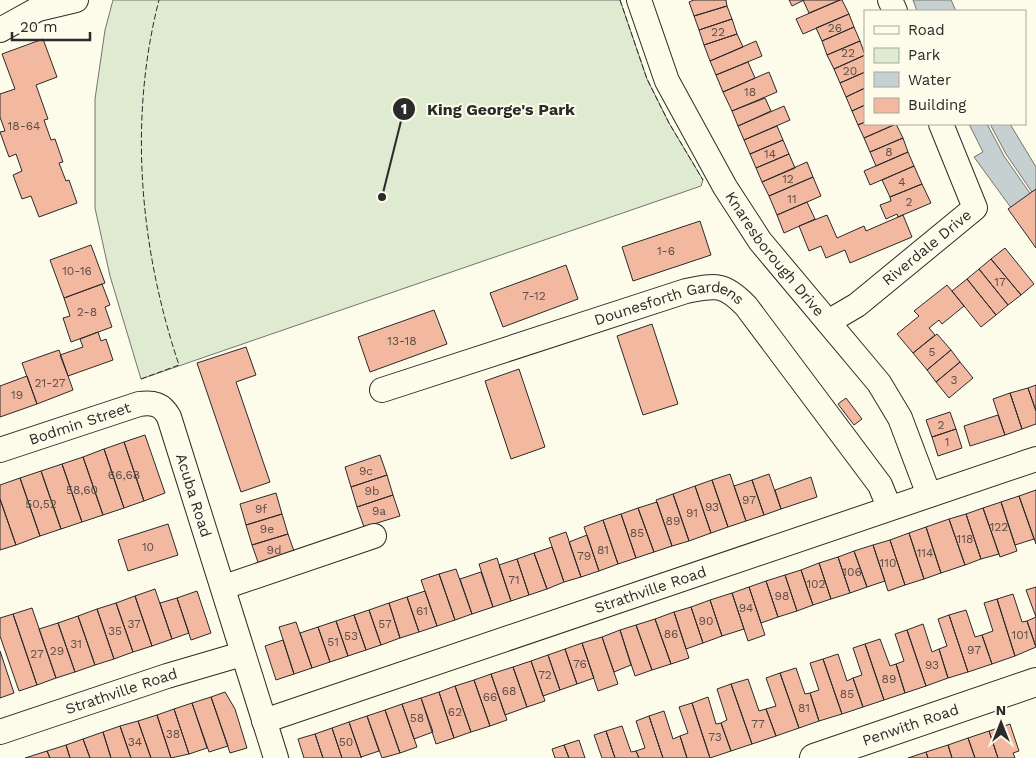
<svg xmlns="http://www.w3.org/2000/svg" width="1036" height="758" viewBox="0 0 1036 758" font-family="'Work Sans',sans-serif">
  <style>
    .green { fill: #deebd1; stroke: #74746e }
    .water { fill: #c7d0d0; stroke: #74746e }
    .building { fill: #f2b8a0; stroke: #2b2b2b }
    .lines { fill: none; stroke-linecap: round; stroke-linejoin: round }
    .minor-casing { stroke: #2b2b2b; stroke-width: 26 }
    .tertiary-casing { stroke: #2b2b2b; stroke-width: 30 }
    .minor { stroke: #fdfbea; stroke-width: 24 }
    .tertiary { stroke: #fdfbea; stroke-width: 28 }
    .fence { stroke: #2b2b2b; stroke-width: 1; stroke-dasharray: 6 2.5; stroke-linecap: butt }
    .labels { text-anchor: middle; stroke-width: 4; stroke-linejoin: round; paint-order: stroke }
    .number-label { font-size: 12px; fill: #5d4e48 }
    .street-label { font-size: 15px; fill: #2b2b2b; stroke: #fdfbea }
    .leader { fill: none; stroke: #2b2b2b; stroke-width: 2 }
    .callout-dot { fill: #2b2b2b; stroke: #fdfbea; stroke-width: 2 }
    .mark-label { font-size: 15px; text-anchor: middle; font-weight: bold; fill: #fff }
    .callout-label { font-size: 16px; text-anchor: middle; font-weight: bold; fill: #2b2b2b; stroke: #fdfbea; stroke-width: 4; stroke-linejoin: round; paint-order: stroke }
  </style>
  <rect width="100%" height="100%" fill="#fdfbea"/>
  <path class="green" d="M113 0H620L647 79 669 123 703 180 701 186 141 379 110 276 95 208V99L105 30Z"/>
  <path class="water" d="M913 0H951L956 11H917Z
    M969 124H987L1004 156 1036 202V242L974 157 983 152Z
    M990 124H1010L1036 167V198L1006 154Z"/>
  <path class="building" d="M694 0H726L727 6 694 16 689 2Z
    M789 0H804L792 6Z
    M803 0H840L809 13Z
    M840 0H842L849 14 803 34 796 19Z
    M727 6 732 19 699 30 694 16Z
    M849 14 854 27 822 41 816 28Z
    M732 19 737 34 704 45 699 30Z
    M854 27 860 41 827 55 822 41Z
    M737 34 743 47 710 61 704 45Z
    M43 39 57 77 36 85 48 119 44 120 51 140 55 139 63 162 59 163 66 181 69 180 77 203 39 217 31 196 22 199 13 175 22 171 16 154 9 157 0 132 5 131 0 117V94L15 89 2 54Z
    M756 41 762 56 716 75 710 61Z
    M860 41 865 55 834 69 827 55Z
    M865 55V72L840 83 834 69Z
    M748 62 755 78 723 92 716 75Z
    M769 72 777 92 732 111 723 92Z
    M865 72V88L846 97 840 83Z
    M865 88V105L852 111 846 97Z
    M765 98 771 111 738 126 732 111Z
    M865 105V122L858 125 852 111Z
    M784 106 790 120 744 140 738 126Z
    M865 122V124H896L864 138 858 125Z
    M896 124 903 138 870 152 864 138Z
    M777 126 783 140 750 154 744 140Z
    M903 138 908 152 876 166 870 152Z
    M783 140 789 154 756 168 750 154Z
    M908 152 914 166 870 185 864 171Z
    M789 154 795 168 762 182 756 168Z
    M807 162 813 177 769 196 762 182Z
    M914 166 922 184 890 197 882 180Z
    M813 177 821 196 777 215 769 196Z
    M922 184 931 203 898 217 897 214 886 219 880 205 891 201 890 197Z
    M1036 189V248L1008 209Z
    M807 202 815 219 784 233 777 215Z
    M827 215 837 238 864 226 866 231 903 215 912 237 850 263 845 250 826 258 821 246 809 251 799 226Z
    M700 221 711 255 633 281 622 247Z
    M91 245 105 283 64 298 50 260Z
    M1005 248 1034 284 1021 295 991 259Z
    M991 259 1021 295 1008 305 979 269Z
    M566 265 578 299 503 327 490 293Z
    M979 269 1008 305 996 315 967 279Z
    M967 279 996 315 981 327 952 291Z
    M102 284 110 305 105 307 112 327 71 342 63 318 70 316 64 298Z
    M947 285 964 306 942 324 939 320 929 328 935 335 913 353 897 334 919 316 914 311Z
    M434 310 447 344 370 372 358 337Z
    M652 324 678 404 643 415 617 336Z
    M98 332 101 341 106 339 113 360 68 376 60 355 83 347 80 339Z
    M937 334 951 350 927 370 913 353Z
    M246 347 256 375 236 382 270 482 241 492 197 363Z
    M59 350 73 390 37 404 22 363Z
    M951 350 960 362 936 382 927 370Z
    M960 362 973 378 949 398 936 382Z
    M519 369 545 447 511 459 485 381Z
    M27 376 37 404 0 417V386Z
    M1036 385V411L1028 388Z
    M1028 388 1036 411V424L1022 429 1010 393Z
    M1010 393 1022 429 1005 435 993 399Z
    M846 398 862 419 854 425 838 404Z
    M950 412 956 429 932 437 926 420Z
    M998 415 1005 435 970 446 964 426Z
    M956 429 962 448 938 456 932 437Z
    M145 435 165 493 144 501 124 442Z
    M124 442 144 501 124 508 104 449Z
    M104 449 124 508 103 515 83 457Z
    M380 455 387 475 351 487 345 467Z
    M83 457 103 515 82 522 62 464Z
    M62 464 82 522 61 529 41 471Z
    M41 471 61 529 40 536 20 478Z
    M730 474 746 521 728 527 712 480Z
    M769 474 781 509 764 515 752 480Z
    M387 475 393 495 357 507 351 487Z
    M811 477 817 497 781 509 775 490Z
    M20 478 40 536 16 545 0 499V485Z
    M712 480 728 527 711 533 695 486Z
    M752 480 764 515 746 521 734 486Z
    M695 486 711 533 689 541 673 494Z
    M1036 490V544L1019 496Z
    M276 493 282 514 246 525 240 504Z
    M673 494 689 541 672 546 656 500Z
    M393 495 400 516 364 527 357 507Z
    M1019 496 1034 539 1015 545 1001 502Z
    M0 499 16 545 0 550Z
    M657 502 672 546 654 552 638 508Z
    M1001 502 1017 551 1000 557 983 508Z
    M638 508 654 552 636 558 621 514Z
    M983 508 999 554 981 559 966 514Z
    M282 514 288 534 252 545 246 525Z
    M621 514 636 558 618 564 603 520Z
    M966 514 981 559 965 565 949 519Z
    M949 519 965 565 941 573 926 527Z
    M603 520 618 564 599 571 584 527Z
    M168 524 178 555 128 571 118 540Z
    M926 527 941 573 924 579 909 533Z
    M566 532 581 577 564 582 549 538Z
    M909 533 924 579 905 585 890 540Z
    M288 534 295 554 259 565 252 545Z
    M587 535 599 571 581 577 569 542Z
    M890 540 905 585 888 591 873 545Z
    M873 545 885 581 867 587 854 551Z
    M552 547 564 582 547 589 534 553Z
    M854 551 867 587 850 593 838 557Z
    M534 553 547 589 529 595 517 559Z
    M838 557 850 593 831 599 819 563Z
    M497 558 511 601 493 607 479 564Z
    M517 559 529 595 511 601 499 565Z
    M819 563 831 599 813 605 801 570Z
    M456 569 472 614 455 620 439 574Z
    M801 570 813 605 797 611 785 575Z
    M481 572 493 607 472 614 460 579Z
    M439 574 455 620 437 626 421 580Z
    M785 575 797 611 778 617 766 581Z
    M766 581 778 617 761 623 749 587Z
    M749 587 765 635 748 641 732 593Z
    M1036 587V647L1027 621 1036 617 1026 590Z
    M155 589 172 639 152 646 135 596Z
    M197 591 211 633 191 640 177 598Z
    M425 591 437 626 419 632 407 597Z
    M732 593 744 629 722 636 710 600Z
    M1013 594 1022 622 1027 621 1036 647 1015 656 997 599Z
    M135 596 152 646 133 652 116 603Z
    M407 597 419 632 400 638 389 603Z
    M177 598 189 633 172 639 160 603Z
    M997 599 1015 656 992 664 982 635 993 631 984 603Z
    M710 600 722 636 703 643 691 607Z
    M116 603 133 652 114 659 97 609Z
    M389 603 400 638 381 645 369 610Z
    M691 607 703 643 686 649 674 612Z
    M32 608 56 678 37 685 13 614Z
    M97 609 114 659 95 665 78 616Z
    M369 610 381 645 366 650 354 615Z
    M966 610 975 637 982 635 992 664 968 672 949 615Z
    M674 612 689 658 671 664 655 619Z
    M13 614 37 685 19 691 0 636V618Z
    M354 615 366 650 348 656 336 621Z
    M949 615 968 672 948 678 939 649 947 646 938 619Z
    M78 616 95 665 75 672 58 623Z
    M655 619 671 664 652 670 636 625Z
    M336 621 348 656 330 662 318 627Z
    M296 622 312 668 294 674 279 627Z
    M58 623 75 672 56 678 39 629Z
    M923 624 932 652 939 649 948 678 926 686 907 630Z
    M636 625 652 670 635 676 620 630Z
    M318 627 330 662 312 668 300 633Z
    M620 630 631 665 614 672 602 637Z
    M907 630 926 686 905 693 896 664 904 661 895 634Z
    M602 637 618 684 598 691 582 643Z
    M880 639 890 666 896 664 905 693 884 700 865 644Z
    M283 640 294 674 276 680 265 646Z
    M582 643 594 678 577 684 565 649Z
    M865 644 884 700 863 707 853 678 862 675 853 648Z
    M565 649 577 684 560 690 548 655Z
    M0 651 14 693 0 698Z
    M838 654 847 681 853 678 863 707 842 714 823 659Z
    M548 655 560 690 543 696 531 661Z
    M823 659 842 714 819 721 810 693 819 690 810 663Z
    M531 661 545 701 527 707 513 667Z
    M513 667 527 707 505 715 491 674Z
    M796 668 805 694 810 693 819 721 799 728 780 673Z
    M780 673 799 728 776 736 766 709 776 706 766 678Z
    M491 674 507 720 490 726 474 680Z
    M748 679 759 711 766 709 776 736 752 744 731 684Z
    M474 680 490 726 471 732 455 686Z
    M731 684 752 744 731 751 721 723 727 720 717 689Z
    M455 686 471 732 454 738 439 692Z
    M225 692 235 709 247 748 230 753 211 697Z
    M439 692 454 738 436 744 421 698Z
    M211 697 228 746 209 752 192 703Z
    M708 697 716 724 721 723 731 751 710 758 692 703Z
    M421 698 433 732 414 739 402 704Z
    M192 703 207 748 189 754 174 709Z
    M692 703 710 758H687L680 736 688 733 679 707Z
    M402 704 417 747 400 753 385 710Z
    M174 709 189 754 171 758 157 715Z
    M385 710 400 753 382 758 367 716Z
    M664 711 673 739 680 736 687 758H663L649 716Z
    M157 715 171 758H151L138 721Z
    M367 716 379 751 361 757 349 722Z
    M649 716 663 758H639L636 751 645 748 636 721Z
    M138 721 151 758H131L120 726Z
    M349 722 361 757 362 758H342L332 728Z
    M1010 724 1019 751 1013 753 1015 758H998L989 731Z
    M120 726 131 758H111L103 732Z
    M622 726 631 752 636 751 639 758H615L606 731Z
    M332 728 342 758H323L315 734Z
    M606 731 615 758H602L594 735Z
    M989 731 998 758H975L968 738Z
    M103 732 111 758H90L83 739Z
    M315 734 323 758H304L298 739Z
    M968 738 975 758H952L948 745Z
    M83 739 90 758H70L66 745Z
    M579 740 585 758H569L564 745Z
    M66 745 70 758H50L47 751Z
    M564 745 569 758H555L552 749Z
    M948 745 952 758H928L926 752Z
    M47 751 50 758H25Z
    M926 752 928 758H908Z"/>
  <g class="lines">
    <g class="minor-casing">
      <g id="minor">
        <path id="s1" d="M639 0 667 81 725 187 760 241 879 383 900 418 929 495"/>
        <path d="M890 0 895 11"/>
        <path d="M0 30 38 9 76 0"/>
        <path id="s2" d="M828 322 857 305 975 208 941 124"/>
        <path id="s3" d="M382 390 686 291C716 285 724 283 746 306L880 485 889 507"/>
        <path id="s4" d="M0 450 139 404C153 402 162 404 169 417L276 758"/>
        <path d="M224 587 374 536"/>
        <path id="s5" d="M264 721 1036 459"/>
        <path id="s6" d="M0 732 167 676 242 654"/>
      </g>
    </g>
    <g class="tertiary-casing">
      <g id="tertiary">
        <path id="s7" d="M814 758 1036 682"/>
      </g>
    </g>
    <use href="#minor" class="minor"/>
    <use href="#tertiary" class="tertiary"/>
    <path class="fence" d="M620 0 647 79 669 123 703 180
      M141 379 179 365C140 249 128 120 159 0"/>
  </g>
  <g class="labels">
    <g class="number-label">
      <text x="835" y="32">26</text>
      <text x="718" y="36">22</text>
      <text x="848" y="57">22</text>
      <text x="850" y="75">20</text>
      <text x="750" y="96">18</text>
      <text x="24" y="130">18-64</text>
      <text x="889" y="156">8</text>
      <text x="770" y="158">14</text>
      <text x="788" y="183">12</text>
      <text x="902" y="186">4</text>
      <text x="792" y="203">11</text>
      <text x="909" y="206">2</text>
      <text x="666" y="255">1-6</text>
      <text x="77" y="275">10-16</text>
      <text x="1000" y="286">17</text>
      <text x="534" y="300">7-12</text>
      <text x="87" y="316">2-8</text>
      <text x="402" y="345">13-18</text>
      <text x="932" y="356">5</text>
      <text x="954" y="384">3</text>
      <text x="50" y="387">21-27</text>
      <text x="17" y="399">19</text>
      <text x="941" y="429">2</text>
      <text x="947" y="446">1</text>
      <text x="366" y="475">9c</text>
      <text x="124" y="479">66,68</text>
      <text x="82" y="494">58,60</text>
      <text x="372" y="495">9b</text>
      <text x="749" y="504">97</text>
      <text x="41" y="508">50,52</text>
      <text x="712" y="511">93</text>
      <text x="261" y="513">9f</text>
      <text x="379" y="515">9a</text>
      <text x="692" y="517">91</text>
      <text x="673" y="525">89</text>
      <text x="999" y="531">122</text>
      <text x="267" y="533">9e</text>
      <text x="637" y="537">85</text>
      <text x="965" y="543">118</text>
      <text x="148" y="551">10</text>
      <text x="274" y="554">9d</text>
      <text x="603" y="554">81</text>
      <text x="925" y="557">114</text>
      <text x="584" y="560">79</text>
      <text x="888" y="567">110</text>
      <text x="852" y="576">106</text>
      <text x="514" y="584">71</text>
      <text x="816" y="588">102</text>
      <text x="782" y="600">98</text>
      <text x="746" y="612">94</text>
      <text x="422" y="615">61</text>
      <text x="706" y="625">90</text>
      <text x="134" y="628">37</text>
      <text x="385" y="628">57</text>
      <text x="115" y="635">35</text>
      <text x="671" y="638">86</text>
      <text x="1020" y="639">101</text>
      <text x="351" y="640">53</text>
      <text x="333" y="646">51</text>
      <text x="76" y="648">31</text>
      <text x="974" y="654">97</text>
      <text x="57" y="655">29</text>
      <text x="37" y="658">27</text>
      <text x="580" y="668">76</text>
      <text x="932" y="669">93</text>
      <text x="545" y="679">72</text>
      <text x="889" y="683">89</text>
      <text x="509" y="695">68</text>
      <text x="847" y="698">85</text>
      <text x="490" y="701">66</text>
      <text x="804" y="712">81</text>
      <text x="455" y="716">62</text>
      <text x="417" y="722">58</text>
      <text x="758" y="728">77</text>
      <text x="173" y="738">38</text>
      <text x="715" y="741">73</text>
      <text x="135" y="746">34</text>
      <text x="346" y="746">50</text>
    </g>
    <g class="street-label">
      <text dy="5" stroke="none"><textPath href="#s2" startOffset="124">Riverdale Drive</textPath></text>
      <text dy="5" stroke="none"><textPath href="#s1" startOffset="290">Knaresborough Drive</textPath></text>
      <text dy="5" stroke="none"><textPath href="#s3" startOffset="302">Dounesforth Gardens</textPath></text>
      <text dy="5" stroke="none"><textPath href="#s4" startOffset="84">Bodmin Street</textPath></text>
      <text dy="5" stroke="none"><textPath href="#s4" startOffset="264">Acuba Road</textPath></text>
      <text dy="5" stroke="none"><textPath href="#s5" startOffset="408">Strathville Road</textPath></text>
      <text dy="5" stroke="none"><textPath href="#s6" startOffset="128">Strathville Road</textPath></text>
      <text dy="5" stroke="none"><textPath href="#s7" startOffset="102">Penwith Road</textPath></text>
    </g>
  </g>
  <path class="leader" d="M382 197L404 109"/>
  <g class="callout-dot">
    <circle cx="382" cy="197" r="5"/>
    <circle cx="404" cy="109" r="12"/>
  </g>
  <g class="mark-label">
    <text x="404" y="114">1</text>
  </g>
  <g class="callout-label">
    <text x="501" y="115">King George's Park</text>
  </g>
  <rect x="864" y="10" width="162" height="115" fill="#fdfbea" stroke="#a9a89e"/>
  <rect x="874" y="26" width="25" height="8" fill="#fdfbea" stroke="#a9a89e"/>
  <text x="908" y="35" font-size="15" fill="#2b2b2b">Road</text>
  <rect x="874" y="48" width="25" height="15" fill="#deebd1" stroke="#a9a89e"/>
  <text x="908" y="60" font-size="15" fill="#2b2b2b">Park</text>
  <rect x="874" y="72" width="25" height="15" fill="#c7d0d0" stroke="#a9a89e"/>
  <text x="908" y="85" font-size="15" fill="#2b2b2b">Water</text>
  <rect x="874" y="98" width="25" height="15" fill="#f2b8a0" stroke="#a9a89e"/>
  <text x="908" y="110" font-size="15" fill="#2b2b2b">Building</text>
  <g transform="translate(1001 723)" stroke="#fdfbea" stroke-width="4" paint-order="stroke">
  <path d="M0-4L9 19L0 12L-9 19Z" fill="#2b2b2b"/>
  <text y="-8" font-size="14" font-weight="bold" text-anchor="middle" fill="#2b2b2b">N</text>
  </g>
  <path d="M12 32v8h78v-8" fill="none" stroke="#2b2b2b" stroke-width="2.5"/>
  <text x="20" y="32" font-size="15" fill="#2b2b2b" stroke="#fdfbea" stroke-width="4" paint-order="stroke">20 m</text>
</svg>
